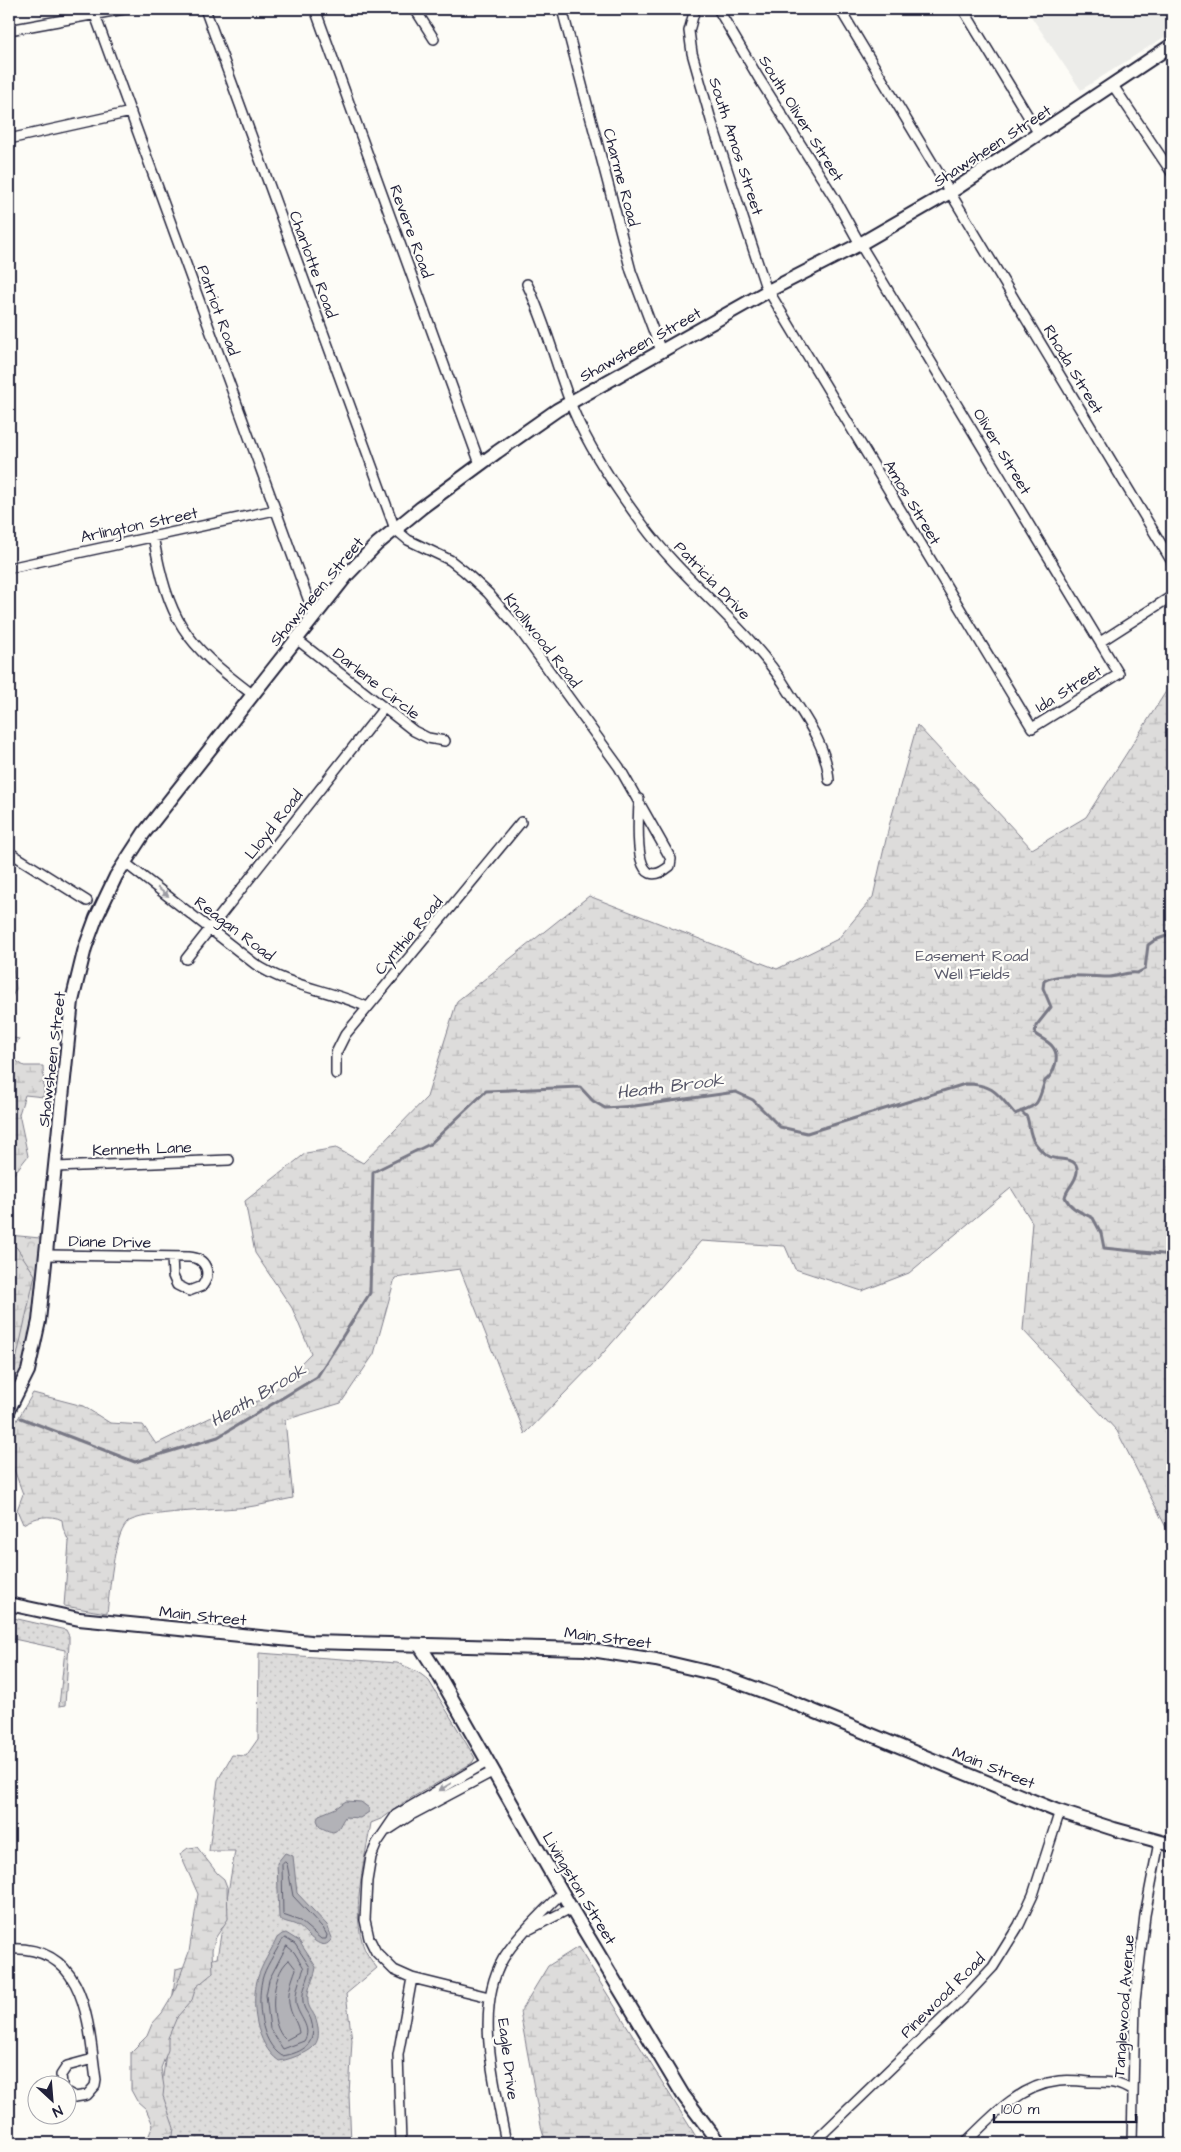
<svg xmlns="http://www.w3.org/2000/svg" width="1181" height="2152" viewBox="0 0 1181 2152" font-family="'Architects Daughter',sans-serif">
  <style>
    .built { fill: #ecece9 }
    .grass { fill: url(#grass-dots); stroke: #807f8b }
    .forest { fill: url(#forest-crowns); stroke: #807f8b }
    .wetland { fill: url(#wetland-marsh); stroke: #807f8b }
    .water { fill: #b2b2b7; stroke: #787885 }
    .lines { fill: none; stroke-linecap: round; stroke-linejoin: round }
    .shore { stroke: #5c5c6d; stroke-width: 1 }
    .stream { stroke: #787885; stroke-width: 3 }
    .street-casing { stroke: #22223b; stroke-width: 12 }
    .secondary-casing { stroke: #22223b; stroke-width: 16 }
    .street { stroke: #fdfcf7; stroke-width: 9 }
    .secondary { stroke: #fdfcf7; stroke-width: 12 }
    .oneway { fill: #9a9aa2 }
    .labels { text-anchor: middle; stroke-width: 4.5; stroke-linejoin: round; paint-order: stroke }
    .street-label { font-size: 16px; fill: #22223b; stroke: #fdfcf7 }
    .park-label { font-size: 16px; fill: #5a5a6b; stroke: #fdfcf7 }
    .water-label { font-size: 18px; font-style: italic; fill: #545466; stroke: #fdfcf7 }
  </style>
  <defs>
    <pattern id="grass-dots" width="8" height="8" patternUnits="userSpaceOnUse" patternTransform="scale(1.25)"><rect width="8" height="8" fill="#dddcdb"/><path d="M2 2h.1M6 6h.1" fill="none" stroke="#bdbcbd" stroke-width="1.8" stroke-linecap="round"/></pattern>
    <pattern id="forest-crowns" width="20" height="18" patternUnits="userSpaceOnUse" patternTransform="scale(1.25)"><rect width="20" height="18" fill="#dddcdb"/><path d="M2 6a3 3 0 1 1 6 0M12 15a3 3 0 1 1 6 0" fill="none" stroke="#bdbcbd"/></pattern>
    <pattern id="wetland-marsh" width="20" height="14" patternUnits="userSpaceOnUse" patternTransform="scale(1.25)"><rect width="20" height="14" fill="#dddcdb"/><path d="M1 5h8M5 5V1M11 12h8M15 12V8" fill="none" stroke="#bdbcbd"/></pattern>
  </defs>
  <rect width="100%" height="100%" fill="#fdfcf7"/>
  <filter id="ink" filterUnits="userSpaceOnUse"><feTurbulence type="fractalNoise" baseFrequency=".02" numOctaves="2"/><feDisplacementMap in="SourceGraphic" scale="10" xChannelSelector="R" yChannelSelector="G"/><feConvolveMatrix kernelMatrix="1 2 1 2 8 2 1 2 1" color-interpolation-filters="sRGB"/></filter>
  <g filter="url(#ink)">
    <path class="built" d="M1026 9H1172V32L1081 90Z"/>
    <path class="grass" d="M9 1617 66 1630 69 1636V1644L65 1705 59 1706 65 1650 9 1638Z
      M259 1653 397 1663C410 1668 420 1672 429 1681L475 1758 472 1763 406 1801 383 1818 371 1823C365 1859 352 1906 362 1941 364 1951 371 1960 377 1968L346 1994 352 2040 349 2095 351 2143H155L176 1969 217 1958 235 1851H209L218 1780 232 1755 246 1756 258 1739Z"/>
    <path class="forest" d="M9 1235 40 1238 39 1336 9 1412Z"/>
    <path class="wetland" d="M1172 682V1539L1117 1431 1023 1330 1032 1222 1011 1188 909 1273 862 1291 795 1269 785 1246 701 1241 597 1360 525 1434 460 1269 395 1278 374 1354 341 1403 285 1420 293 1498C278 1501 263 1505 248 1507 227 1510 137 1511 127 1523 113 1538 110 1591 107 1613L64 1606 69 1542 63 1528 62 1520C50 1514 35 1517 23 1524L17 1510 23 1494 9 1456V1434L33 1393 83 1406 110 1423 143 1425 156 1444 222 1412 267 1398 311 1353 292 1308 255 1253 245 1201 306 1153 336 1148 363 1163 427 1097 457 1001 589 896 777 969 838 939 873 897 889 826 917 725 1032 849 1086 817Z
      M9 936 16 989 9 1002Z
      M9 1037 19 1039 9 1056 24 1066H43L44 1097 25 1095 19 1114 28 1156 9 1180Z
      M9 1242 17 1248 35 1275 13 1374 9 1381Z
      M197 1847 217 1873 224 1879 227 1887 228 1919 216 1937 212 1950 213 1973 196 1987 192 2000 177 2017 168 2038V2050L161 2068 164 2087 163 2096 174 2128 172 2143H146L153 2125 146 2109 137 2101 131 2090V2052L147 2036 152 2024 162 2013 173 1995 189 1952 198 1894 180 1854 188 1848Z
      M578 1947 700 2143H546L541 2126 520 2012 548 1966Z"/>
    <path class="water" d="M346 1801 361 1802 369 1808V1812L360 1818 345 1817C336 1830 339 1837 320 1827L317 1820 319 1815 336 1808Z
      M285 1853 293 1856 297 1893 327 1925 332 1938C323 1956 307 1932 298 1926 291 1922 285 1923 279 1918L277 1863Z
      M286 1933 299 1941 316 1967C315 1978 306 1989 308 2001 308 2008 314 2013 316 2019 321 2036 319 2047 302 2054 294 2057 288 2060 279 2061 256 2045 250 2003 258 1977 262 1964 271 1951 277 1938L282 1934Z"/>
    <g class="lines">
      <path class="shore" d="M285 1862 287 1864 293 1896 323 1928 327 1935 326 1939H321L300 1921 283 1915 282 1865Z
        M285 1938 295 1944 310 1967C310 1979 301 1989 303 2002 303 2009 309 2014 311 2020 318 2043 303 2053 282 2056 260 2042 257 2003 262 1980 265 1967 275 1954 281 1942Z
        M287 1946 294 1952 304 1968C300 1979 295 1991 296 2003 298 2017 313 2027 304 2041L283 2049 270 2029 266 1995 269 1980Z
        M289 1960 296 1969C292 1980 286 1995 290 2008 292 2017 298 2023 299 2033L286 2040C268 2025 270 1975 289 1960Z"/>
      <path class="stream" d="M1021 1111 1027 1117C1030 1126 1029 1135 1035 1143 1038 1147 1045 1155 1050 1157 1059 1161 1079 1156 1077 1172 1076 1182 1067 1188 1065 1197 1071 1210 1082 1212 1093 1218L1101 1233 1104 1248 1172 1255
        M21 1418 135 1462 218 1437 317 1377 370 1293 373 1172 430 1144 486 1091 580 1087 593 1101 605 1108 635 1106 736 1092 753 1100 780 1127 807 1133 965 1084C993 1084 997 1093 1015 1114 1041 1103 1036 1107 1045 1081 1054 1074 1061 1056 1052 1046 1048 1041 1040 1038 1035 1034L1036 1026 1051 1007 1043 988 1044 981C1059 972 1093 977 1110 977 1120 976 1127 971 1137 973L1145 969 1148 945 1155 940 1172 934"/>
      <g class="street-casing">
        <path id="street" d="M205 9 395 529 408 540 450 560 464 571 488 593 519 629 619 767 671 859 670 866C630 899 639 818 639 799
          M315 9 480 464
          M415 9 434 39
          M562 9 631 271 661 351
          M695 9 689 31 692 53 711 120 765 285 1032 728 1119 674 860 244 835 199 758 77 718 9
          M840 9 1172 562
          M963 9 1039 134
          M95 15 314 615
          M9 30 124 9
          M1112 84 1172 173
          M9 139 131 112
          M527 284C547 325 557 370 574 412 591 452 617 490 643 525 687 585 750 628 789 692 806 719 827 747 829 780
          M153 536C169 621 183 642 252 694
          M9 568 275 510
          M295 638 414 731 428 738 445 741
          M1100 642 1172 596
          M9 852 87 901
          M124 862 255 964C289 987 331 990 367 1007
          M186 959 384 708
          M336 1074V1053L345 1035 521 822
          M56 1167 229 1160
          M47 1255 189 1257C206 1258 212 1273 202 1286L189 1291 177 1285 173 1276 172 1257
          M487 1762 396 1815 377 1843 371 1857 367 1881 365 1920 369 1938 376 1952 394 1970 412 1978 489 1997
          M388 1830 411 1815 492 1772
          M530 1929 571 1908
          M9 1949C87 1945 88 2023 96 2080L95 2086 87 2095 75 2097 68 2093
          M62 2084 61 2075 67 2066 93 2059
          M401 2143 398 2055 412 1978
          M506 2143C496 2087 473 2011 503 1959 516 1937 543 1911 562 1893
          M813 2143 964 1998 993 1967 1019 1925 1033 1895 1060 1811
          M965 2143C991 2117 1020 2085 1059 2081 1069 2080 1080 2081 1089 2082 1106 2082 1119 2081 1133 2092
          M1132 2143 1135 2001 1145 1915 1159 1842"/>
      </g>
      <g class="secondary-casing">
        <path id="secondary" d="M9 1409 28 1371 39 1321 72 1001 85 948 96 918 116 876 144 833 347 575 377 544 421 508 497 452 557 410 768 291 860 244 957 188 1172 45
          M9 1604 79 1619 311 1642 585 1649 656 1660 716 1674 784 1699 1055 1810 1114 1829 1172 1845
          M420 1646 438 1674 571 1908 683 2095 719 2143"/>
      </g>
      <use href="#street" class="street"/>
      <use href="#secondary" class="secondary"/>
    </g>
    <defs><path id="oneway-solid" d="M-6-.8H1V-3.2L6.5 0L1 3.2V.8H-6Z" transform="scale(1.25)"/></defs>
    <g class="oneway">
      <use href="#oneway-solid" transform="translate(163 892) rotate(38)"/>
      <use href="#oneway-solid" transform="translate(445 1787) rotate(149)"/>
    </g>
  </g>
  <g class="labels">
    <g class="street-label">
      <text transform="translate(802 118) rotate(58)" y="6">South Oliver Street</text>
      <text transform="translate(992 145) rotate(-33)" y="6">Shawsheen Street</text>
      <text transform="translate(737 146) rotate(72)" y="6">South Amos Street</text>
      <text transform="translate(622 177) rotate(75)" y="6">Charme Road</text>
      <text transform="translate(412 231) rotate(70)" y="6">Revere Road</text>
      <text transform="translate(314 264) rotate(70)" y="6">Charlotte Road</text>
      <text transform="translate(219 310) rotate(70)" y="6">Patriot Road</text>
      <text transform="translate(640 344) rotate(-29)" y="6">Shawsheen Street</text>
      <text transform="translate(1074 369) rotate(59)" y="6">Rhoda Street</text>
      <text transform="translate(1003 451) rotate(59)" y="6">Oliver Street</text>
      <text transform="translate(913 502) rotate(59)" y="6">Amos Street</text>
      <text transform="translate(139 524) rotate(-12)" y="6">Arlington Street</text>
      <text transform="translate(713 580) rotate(46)" y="6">Patricia Drive</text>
      <text transform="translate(316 591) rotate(-50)" y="6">Shawsheen Street</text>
      <text transform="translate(543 640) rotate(52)" y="6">Knollwood Road</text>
      <text transform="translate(377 683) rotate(38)" y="6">Darlene Circle</text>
      <text transform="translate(1068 688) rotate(-32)" y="6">Ida Street</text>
      <text transform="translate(273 824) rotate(-52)" y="6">Lloyd Road</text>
      <text transform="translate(235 928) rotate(37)" y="6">Reagan Road</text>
      <text transform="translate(408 935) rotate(-50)" y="6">Cynthia Road</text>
      <text transform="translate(51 1059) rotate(-83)" y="6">Shawsheen Street</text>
      <text transform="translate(142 1148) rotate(-2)" y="6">Kenneth Lane</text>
      <text transform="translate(110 1241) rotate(1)" y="6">Diane Drive</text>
      <text transform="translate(203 1615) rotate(6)" y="6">Main Street</text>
      <text transform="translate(608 1637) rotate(7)" y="6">Main Street</text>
      <text transform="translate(994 1767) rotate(22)" y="6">Main Street</text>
      <text transform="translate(580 1888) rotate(59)" y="6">Livingston Street</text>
      <text transform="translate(942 1995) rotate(-45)" y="6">Pinewood Road</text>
      <text transform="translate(1123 2006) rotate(-86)" y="6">Tanglewood Avenue</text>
      <text transform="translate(509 2059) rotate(83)" y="6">Eagle Drive</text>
    </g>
    <g class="park-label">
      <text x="972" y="961">Easement Road<tspan x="972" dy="18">Well Fields</tspan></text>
    </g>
    <g class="water-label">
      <text transform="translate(670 1086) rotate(-7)" y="6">Heath Brook</text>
      <text transform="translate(258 1395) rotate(-30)" y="6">Heath Brook</text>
    </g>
  </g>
  <rect width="1181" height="2152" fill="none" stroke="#fdfcf7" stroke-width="30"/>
  <rect x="15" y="15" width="1151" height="2122" fill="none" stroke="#22223b" stroke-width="2" filter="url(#ink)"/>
  <g transform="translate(52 2100) rotate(154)"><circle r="24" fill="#fdfcf7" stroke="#a5a5ac"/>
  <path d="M0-4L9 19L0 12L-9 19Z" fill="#22223b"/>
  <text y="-8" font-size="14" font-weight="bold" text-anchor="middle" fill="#22223b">N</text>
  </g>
  <path d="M994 2114v8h142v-8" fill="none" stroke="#22223b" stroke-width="2.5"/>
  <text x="1001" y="2114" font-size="15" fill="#22223b" stroke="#fdfcf7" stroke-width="4" paint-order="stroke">100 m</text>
</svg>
